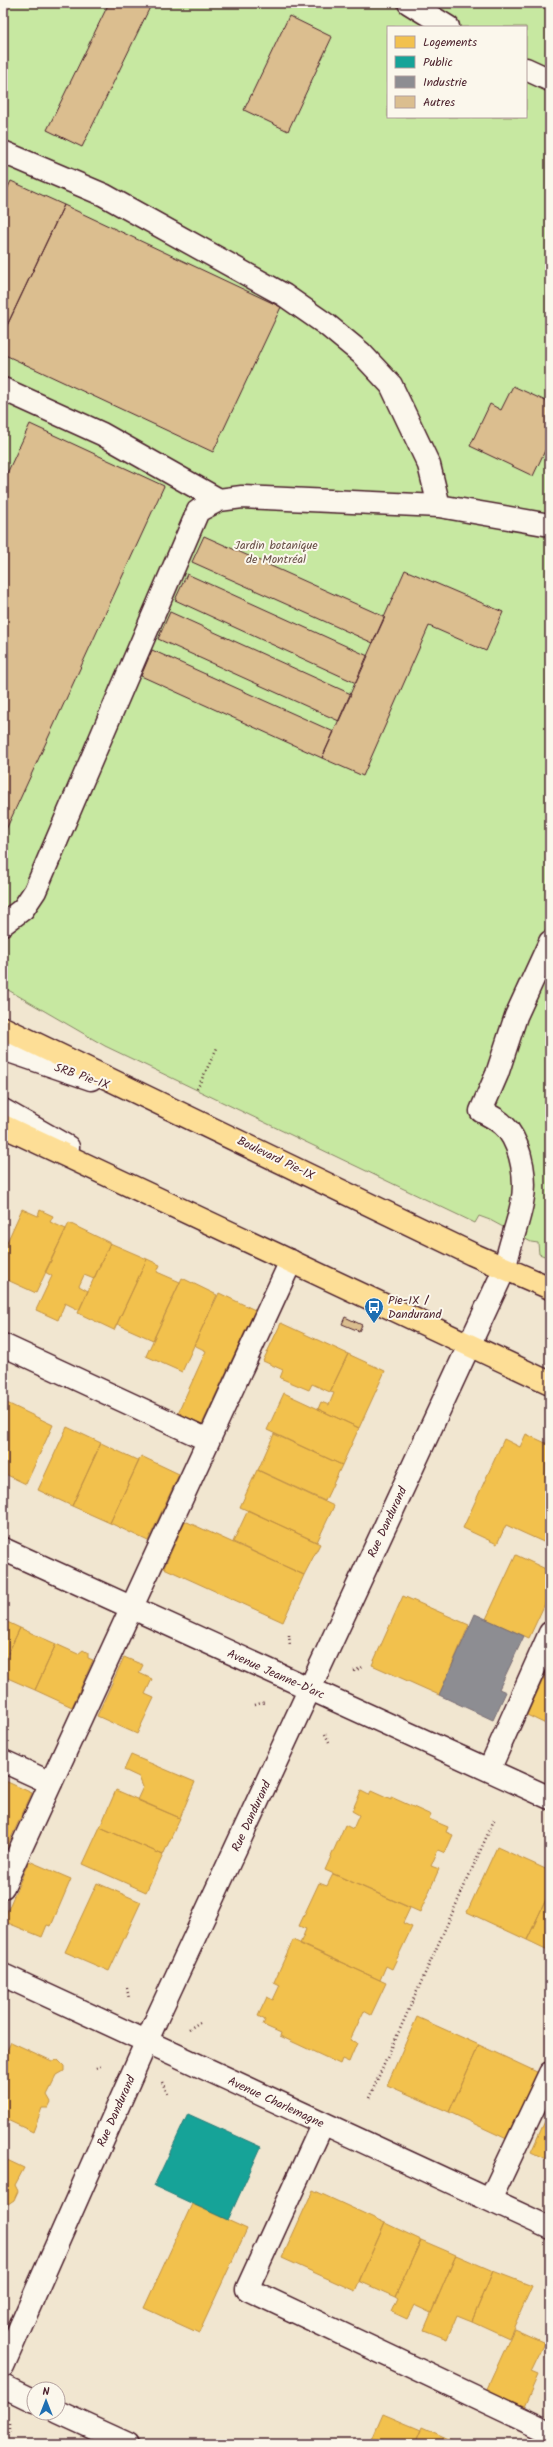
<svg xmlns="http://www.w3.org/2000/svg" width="553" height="2447" viewBox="0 0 553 2447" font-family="Kalam,sans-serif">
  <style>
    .green { fill: #c7e8a1; stroke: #888466; fill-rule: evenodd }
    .homes { fill: #f2c14e; stroke: #c09044 }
    .public { fill: #17a398; stroke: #267b77 }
    .industry { fill: #8d8d92; stroke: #796c73 }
    .building { fill: #dbbe8f; stroke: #4a1f2b }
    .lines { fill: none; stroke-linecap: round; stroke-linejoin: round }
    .minor-casing { stroke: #4a1f2b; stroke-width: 25 }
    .major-casing { stroke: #4a1f2b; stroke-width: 25 }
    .path { stroke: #4a1f2b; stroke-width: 2.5; stroke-dasharray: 1 3; stroke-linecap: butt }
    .minor { stroke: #fbf7ec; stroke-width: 22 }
    .major { stroke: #fdde96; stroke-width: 22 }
    .labels { text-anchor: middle; stroke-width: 4; stroke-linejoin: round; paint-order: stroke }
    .park-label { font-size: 12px; fill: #695148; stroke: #fbf7ec }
    .street-label { font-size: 12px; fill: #4a1f2b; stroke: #fbf7ec }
    .poi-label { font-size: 12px; fill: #4a1f2b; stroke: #fbf7ec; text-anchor: start }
  </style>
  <rect width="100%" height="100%" fill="#f1e6d0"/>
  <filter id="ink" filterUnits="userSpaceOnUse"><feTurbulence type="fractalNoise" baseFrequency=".025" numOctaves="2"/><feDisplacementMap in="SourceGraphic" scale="8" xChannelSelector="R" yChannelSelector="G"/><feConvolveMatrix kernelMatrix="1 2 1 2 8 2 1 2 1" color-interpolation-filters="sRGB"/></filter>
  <g filter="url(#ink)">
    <path class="green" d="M3 3H550V1258L539 1254 538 1243 531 1242 490 1220 479 1216 475 1223 105 1046 3 987ZM388 27H526V117H388Z"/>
    <path class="homes" d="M22 1209 38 1216 40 1210 53 1216 50 1222 66 1229 36 1293 3 1278V1251Z
      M69 1223 110 1243 94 1279 84 1275 79 1286 88 1291 79 1310 65 1303 58 1320 36 1310 52 1276 45 1272Z
      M110 1243 147 1259 114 1330 78 1313Z
      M147 1259 160 1265 157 1272 180 1282 153 1340 117 1324Z
      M182 1278 217 1295 182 1372 146 1356Z
      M219 1293 255 1310 202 1424 178 1413 206 1351 194 1345Z
      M281 1323 348 1354 330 1392 312 1384 309 1390 280 1378 283 1370 263 1361Z
      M348 1354 385 1371 359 1428 318 1409 321 1402 329 1405 334 1393 330 1392Z
      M284 1393 359 1428 342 1465 267 1430Z
      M7 1403 53 1425 26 1484 3 1473V1412Z
      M67 1427 101 1443 72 1506 38 1490Z
      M274 1434 342 1465 325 1501 258 1470Z
      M526 1434 550 1445V1545L506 1525 497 1544 463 1528 504 1439 520 1447Z
      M101 1443 139 1461 110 1523 72 1506Z
      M141 1456 179 1474 148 1541 110 1523Z
      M257 1470 334 1506 317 1542 240 1507Z
      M248 1510 320 1544 304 1575 233 1542Z
      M185 1521 304 1575 283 1622 164 1568Z
      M516 1555 550 1571V1593L529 1638 486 1619Z
      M403 1596 469 1625 439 1695 372 1665Z
      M3 1620 20 1628 3 1664Z
      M20 1628 56 1644 35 1690 3 1676V1664Z
      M56 1644 78 1654 83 1650 88 1653V1658L93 1660 72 1707 35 1690Z
      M124 1657 143 1665 139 1673 152 1679 145 1694 154 1698 137 1734 97 1716Z
      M550 1664V1726L527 1715Z
      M131 1755 195 1782 180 1818 137 1800 143 1787 139 1777 124 1770Z
      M3 1780 32 1793 3 1855Z
      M116 1790 180 1818 163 1855 100 1827Z
      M361 1791 369 1795 371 1791 391 1800V1797L431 1815 429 1819 448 1827 446 1832 453 1835 445 1853 438 1850 431 1866 439 1869 420 1912 325 1870 345 1825 353 1829 359 1815 352 1811Z
      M100 1827 163 1855 146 1892 83 1864Z
      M497 1847 550 1871V1891L527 1940 467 1912Z
      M29 1861 71 1879 51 1926 47 1925 42 1937 3 1921Z
      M333 1874 410 1908 403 1923 412 1927 392 1969 386 1966 380 1980 300 1944 306 1929 299 1926 319 1883 327 1886Z
      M97 1883 141 1902 109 1971 65 1952Z
      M550 1891V1951L527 1940Z
      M293 1940 386 1983 371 2015 364 2011 350 2040 357 2043 349 2062 342 2059 340 2064 280 2036 281 2033 263 2025 265 2020 258 2016 267 1997 273 2000 280 1985 274 1982Z
      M417 2017 479 2045 449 2112 387 2085Z
      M11 2042 52 2061 58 2060 64 2066V2071L57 2075 47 2095 51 2102 48 2108H42L33 2132 3 2118V2059Z
      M479 2045 539 2073 509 2140 449 2112Z
      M550 2110V2161L531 2152Z
      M3 2158 24 2168 15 2185 18 2191 14 2200 8 2204 3 2202Z
      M313 2190 385 2223 355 2291 282 2258Z
      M192 2204 247 2229 199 2333 144 2308Z
      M385 2223 421 2240 395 2297 359 2281Z
      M421 2240 456 2255 431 2313 414 2305 407 2319 392 2312 398 2299 395 2297Z
      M456 2255 493 2271 472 2321 457 2315 447 2339 424 2330Z
      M493 2271 532 2286 509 2338 472 2321Z
      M514 2329 545 2343 531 2372 538 2375 524 2407 486 2391Z
      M550 2348V2358L546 2357Z
      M383 2414 421 2430 415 2444H370Z
      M422 2427 460 2444H415Z"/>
    <path class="public" d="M188 2114 261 2147 228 2220 154 2186Z"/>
    <path class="industry" d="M3 1240 7 1242 3 1251Z
      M475 1614 524 1636 499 1689 506 1692 493 1720 439 1695Z"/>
    <path class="building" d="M109 3H152L82 147 47 130Z
      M289 16 332 37 288 131 244 110Z
      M11 181 64 205 3 334V198Z
      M64 205 281 307 213 452 3 354V334Z
      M513 386 550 403V440L533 476 470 446 490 404 501 410Z
      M30 424 164 486 3 836V482Z
      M204 536 385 617 373 643 192 562Z
      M405 570 503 612 486 651 429 626 363 776 322 758Z
      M187 574 368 656 356 683 175 600Z
      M170 612 351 694 339 721 158 639Z
      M152 650 334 732 322 758 141 676Z
      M345 1317 362 1325 359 1331 342 1324Z"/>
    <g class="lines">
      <g class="minor-casing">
        <path id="minor" d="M409 3 448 27
          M526 69 550 80
          M3 152 104 195 284 295 327 325 361 353 391 385 429 465 439 506
          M3 389 102 434 219 500
          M3 924 23 909 35 891 198 511 219 500 242 497 439 506 550 525
          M3 1049 91 1079
          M3 1110 68 1147
          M3 1345 208 1440
          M3 1549 550 1798
          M3 1761 51 1783
          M489 1770 550 1633
          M3 1887 291 1261
          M3 1975 550 2228
          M323 2123 247 2289 550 2432
          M490 2200 550 2073
          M3 2366 157 2018 505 1268C509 1245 518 1225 522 1203 527 1181 522 1149 508 1130 501 1121 491 1116 481 1111L497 1074 516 1016 550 942
          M3 2386 34 2401
          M58 2412 128 2444"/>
      </g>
      <g class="major-casing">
        <path id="major" d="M3 1028 472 1254 550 1288
          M3 1126 550 1383"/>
      </g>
      <path class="path" d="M197 1089 218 1046
        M289 1635 290 1646
        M354 1671 363 1667
        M255 1705 265 1702
        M325 1734 329 1742
        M127 1988 129 1999
        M189 2029 202 2021
        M96 2068 102 2065
        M162 2082 168 2095
        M369 2098 495 1818
        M10 2424V2434"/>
      <use href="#minor" class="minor"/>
      <use href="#major" class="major"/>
    </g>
  </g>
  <defs>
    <g id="bus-pin" transform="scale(1)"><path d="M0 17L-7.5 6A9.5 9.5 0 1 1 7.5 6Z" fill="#1f6fb2" stroke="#fbf7ec"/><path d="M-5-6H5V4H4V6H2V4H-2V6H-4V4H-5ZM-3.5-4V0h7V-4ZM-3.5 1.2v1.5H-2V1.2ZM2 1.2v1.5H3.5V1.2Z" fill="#fff"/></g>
  </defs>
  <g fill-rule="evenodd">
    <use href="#bus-pin" x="374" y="1307"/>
  </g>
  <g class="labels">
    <g class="park-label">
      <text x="276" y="549">Jardin botanique<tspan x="276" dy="14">de Montréal</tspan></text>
    </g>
    <g class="street-label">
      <text transform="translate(82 1076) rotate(19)" y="4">SRB Pie-IX</text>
      <text transform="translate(276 1158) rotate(26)" y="4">Boulevard Pie-IX</text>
      <text transform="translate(387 1522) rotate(-65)" y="4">Rue Dandurand</text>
      <text transform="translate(276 1674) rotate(24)" y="4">Avenue Jeanne-D'arc</text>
      <text transform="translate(251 1816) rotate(-65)" y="4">Rue Dandurand</text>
      <text transform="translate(276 2102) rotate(25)" y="4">Avenue Charlemagne</text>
      <text transform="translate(116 2111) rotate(-66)" y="4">Rue Dandurand</text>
    </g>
    <g class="poi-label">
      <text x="388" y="1304">Pie-IX /<tspan x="388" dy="14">Dandurand</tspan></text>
    </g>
  </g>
  <rect width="553" height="2447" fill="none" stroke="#fbf7ec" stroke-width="16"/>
  <rect x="8" y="8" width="537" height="2431" fill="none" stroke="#4a1f2b" stroke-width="1.5" filter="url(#ink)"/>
  <rect x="387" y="26" width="140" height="92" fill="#fbf7ec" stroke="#b4a19f"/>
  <rect x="395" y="36" width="20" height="12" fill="#f2c14e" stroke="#b4a19f"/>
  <text x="423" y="46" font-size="12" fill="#4a1f2b">Logements</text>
  <rect x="395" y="56" width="20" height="12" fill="#17a398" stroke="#b4a19f"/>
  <text x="423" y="66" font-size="12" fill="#4a1f2b">Public</text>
  <rect x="395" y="76" width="20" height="12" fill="#8d8d92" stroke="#b4a19f"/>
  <text x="423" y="86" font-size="12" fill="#4a1f2b">Industrie</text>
  <rect x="395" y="96" width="20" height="12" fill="#dbbe8f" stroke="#b4a19f"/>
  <text x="423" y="106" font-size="12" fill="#4a1f2b">Autres</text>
  <g transform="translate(46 2401)"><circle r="19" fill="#fbf7ec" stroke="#b4a19f"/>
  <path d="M0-3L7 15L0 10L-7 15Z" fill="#1f6fb2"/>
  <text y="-6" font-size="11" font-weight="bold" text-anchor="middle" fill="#4a1f2b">N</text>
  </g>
</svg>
